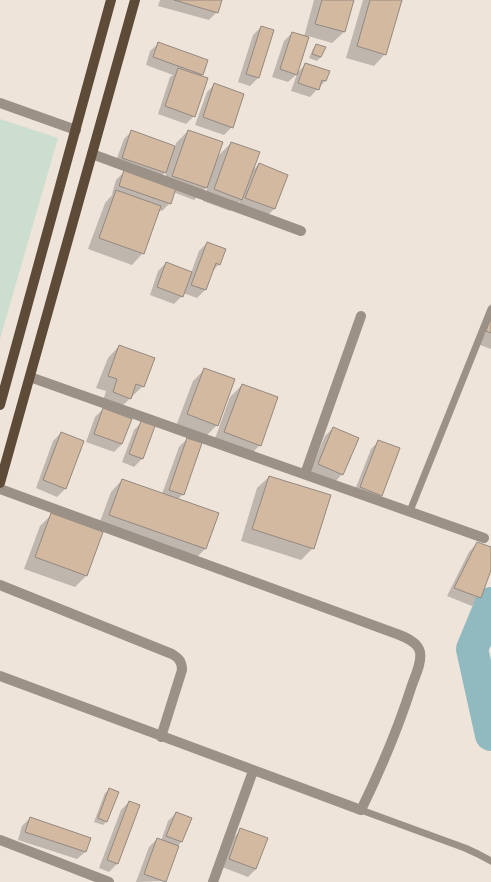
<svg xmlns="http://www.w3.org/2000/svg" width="491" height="882" viewBox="0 0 491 882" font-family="Manrope,sans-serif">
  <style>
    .green { fill: #cbdecf }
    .shadow { fill: #0003; fill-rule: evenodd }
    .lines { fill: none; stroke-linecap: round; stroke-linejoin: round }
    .river { stroke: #90babf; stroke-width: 32 }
    .building { fill: #d4b9a1; stroke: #938980 }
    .lane { stroke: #9b9186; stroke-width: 7 }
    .street { stroke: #9b9186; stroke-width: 10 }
    .primary { stroke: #5d4b38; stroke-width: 10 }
  </style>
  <rect width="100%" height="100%" fill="#efe4da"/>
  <path class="green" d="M0 119 58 138 0 339Z"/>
  <path class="shadow" d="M160 0H221L217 12 209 20 158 6Z
    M314 0H353L344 32 332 43 308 36 297 73 306 64 328 71 325 81 310 97 291 91 297 74 288 82 272 77 284 41 292 33 304 37Z
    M363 0H401L385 54 374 66 346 58Z
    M261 27 273 31 258 78 250 86 238 82 253 35Z
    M158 44 202 74 200 76 194 116 186 124 158 114 170 77 173 75 146 65 150 51Z
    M317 45 321 57 317 61 309 58 313 49Z
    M215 84 232 127 224 135 195 125 207 92Z
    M132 131 175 147 176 143 188 131 216 158 231 143 251 172 259 164 287 175 274 209 266 217 238 206 240 201 230 211 203 201 208 186 194 200 173 192 170 203 162 211 159 210 143 253 132 265 88 249 105 203 113 194H112L116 180 124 172 137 176 114 166 124 139ZM167 171 162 185 155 182Z
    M207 243 219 264 212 272 205 290 197 298 183 293 182 296 174 304 150 295 158 271 166 263 191 273 199 251Z
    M491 304V349L475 343 489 306Z
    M119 346 143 386 118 410 102 404 106 391 96 388 108 358Z
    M205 369 217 425 205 437 176 426 193 381Z
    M242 385 260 445 248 457 213 444 230 397Z
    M103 409 122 444 114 452 86 442 95 417Z
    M142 422V459L134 467 122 462 134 430Z
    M333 428 342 474 335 482 310 472 325 436Z
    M61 433 83 441 65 489 57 497 36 488 53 441Z
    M187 439 183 494 177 500 217 514 205 549 193 561 98 527 111 492 122 480 162 494 179 447Z
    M379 441 381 495 373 503 353 495 371 449Z
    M269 477 313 548 301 560 241 541 257 488Z
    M51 515 86 576 75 587 24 569 40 526Z
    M477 543 491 549V567L480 598 472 606 447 596 469 552Z
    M109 790 107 821 103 825 94 822 105 793Z
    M129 802 139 805 117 864 109 872 99 868 121 810Z
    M176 813 190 819 181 842 178 846 165 881 136 882 149 847 157 839 161 841 168 821Z
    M30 818 85 852 77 859 18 840 22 826Z
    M241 830 266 839 256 869 248 877 222 867 233 838Z"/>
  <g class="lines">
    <path class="river" d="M491 603 472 649 491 735"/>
  </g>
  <path class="building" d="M174 0H222L218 13Z
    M322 0H354L345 32 315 24Z
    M370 0H402L386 55 357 46Z
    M261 26 274 30 259 78 246 74Z
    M292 32 309 37 297 75 280 69Z
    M158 42 208 60 203 75 153 57Z
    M316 44 326 47 321 57 312 54Z
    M305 63 330 71 326 81 322 80 319 90 298 83Z
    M178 68 208 78 195 117 165 106Z
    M214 83 244 94 233 128 203 117Z
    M131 130 175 146 166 173 122 158Z
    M188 130 223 142 207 188 172 176Z
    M231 142 260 152 242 200 214 189Z
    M259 163 288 175 275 209 245 198Z
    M124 170 176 188 171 204 119 186Z
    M116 190 161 206 144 254 99 238Z
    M207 242 226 249 220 265 216 263 206 290 191 285Z
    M166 262 192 272 183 297 157 287Z
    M491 318V333L486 331Z
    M119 345 155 358 144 387 136 384 131 399 113 392 117 379 108 376Z
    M204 368 235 379 218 426 187 414Z
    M242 384 278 397 261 446 224 432Z
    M103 408 132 419 122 444 94 434Z
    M141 421 155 426 143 459 129 454Z
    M333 427 359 438 343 475 318 464Z
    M61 432 84 441 66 489 43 480Z
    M187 438 202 443 184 495 169 490Z
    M378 440 400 448 382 496 360 487Z
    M269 476 331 495 314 549 252 529Z
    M122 479 219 513 206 549 109 515Z
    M51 513 103 532 87 576 35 557Z
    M477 542 491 547V570L481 598 454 588Z
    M109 788 119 792 107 822 98 818Z
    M129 801 140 805 118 864 107 860Z
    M176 812 192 818 182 842 166 836Z
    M30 817 91 838 86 852 25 832Z
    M240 828 268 838 256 869 229 859Z
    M157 838 179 846 166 882 144 874Z"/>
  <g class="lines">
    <path class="lane" d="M410 511 491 309
      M361 810 465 848 478 854 491 861"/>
    <path class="street" d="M0 103 76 130
      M92 154 301 231
      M30 377 484 538
      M305 474 361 316
      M0 489 397 634C405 637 418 642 420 652 422 663 415 676 412 685 398 729 381 769 361 810L0 676
      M0 585 172 654C179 658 182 662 182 670L161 737
      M0 840 109 882
      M213 882 253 771"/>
    <path class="primary" d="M0 405 111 0
      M0 483 135 0"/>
  </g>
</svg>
